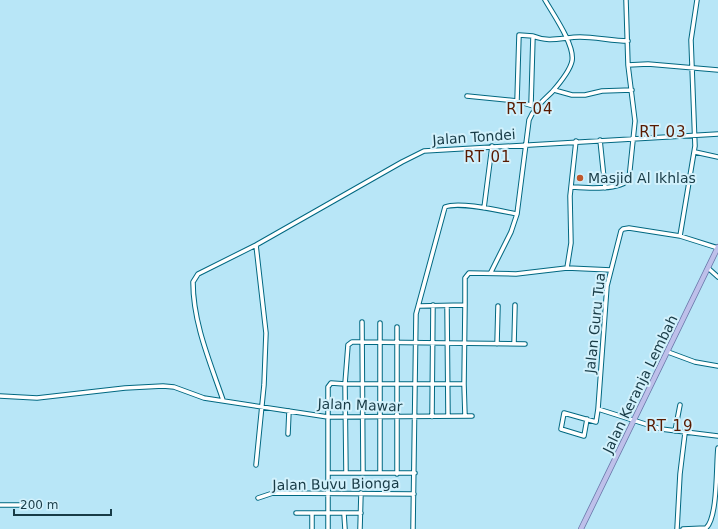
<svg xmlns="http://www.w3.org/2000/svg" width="718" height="529" viewBox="0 0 718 529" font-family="'DejaVu Sans',sans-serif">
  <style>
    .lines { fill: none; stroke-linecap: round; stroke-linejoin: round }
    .minor-casing { stroke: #006881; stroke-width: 5.5 }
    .major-casing { stroke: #6876a8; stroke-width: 6 }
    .minor { stroke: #fff; stroke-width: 3.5 }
    .major { stroke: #bec0ea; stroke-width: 4.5 }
    .poi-dot { fill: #bf582d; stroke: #d2f1fc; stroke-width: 1.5 }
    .labels { text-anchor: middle; stroke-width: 4; stroke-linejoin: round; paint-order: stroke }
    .street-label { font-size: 14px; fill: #183b46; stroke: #d2f1fc }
    .poi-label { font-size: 14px; fill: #183b46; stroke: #d2f1fc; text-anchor: start }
    .neighbourhood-label { font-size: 15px; letter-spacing: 1px; fill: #591a00; stroke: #d2f1fc }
  </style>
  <rect width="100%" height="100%" fill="#b8e6f7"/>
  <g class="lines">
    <g class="minor-casing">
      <path id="minor" d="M628 65 648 64 718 70
        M554 90 572 95H585L602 91 632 90
        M467 96 517 101 533 106
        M517 101 519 35 533 36
        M531 105 533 36C549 43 564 37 580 37 596 37 612 41 628 41
        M600 140 605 188
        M695 152 718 157
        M571 187C585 188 620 191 629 179L635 121 628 65 626 0
        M484 208 492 146
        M680 236 695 146 691 40 697 0
        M256 245 266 333 264 385 256 465
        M718 248 680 236 629 228 623 229 621 231 607 286 598 409 661 429 718 436
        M567 268 571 243 570 196 576 141
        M708 268 718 277
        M491 272 511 232 517 214
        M465 305V278L469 273 516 274 567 268 611 270
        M447 306 448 416
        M362 322 363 473
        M497 344 498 306
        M514 344 515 305
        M668 352 695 362 718 366
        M464 384 465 416
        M0 396 37 398 125 388 163 386 174 387 204 398 328 417 472 416
        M223 400C210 362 193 323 193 282L198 274 256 245 402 162 424 151 718 134
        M432 417 433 305
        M587 419 584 436 561 429 564 413 596 422 598 409
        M675 431 680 405
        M288 434 289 411
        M328 473H415
        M346 473 345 384H464L465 305 419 306
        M380 473V323
        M397 474V327
        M258 498 273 493 414 494
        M0 505H27
        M296 513H361
        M312 513V529
        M344 514 345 529
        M328 529V387L331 383 345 384 348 345 352 342H362L525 344
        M360 529 361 493
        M413 529 416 314 445 207C459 201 501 211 517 214L529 120C534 108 543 101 552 92 559 84 570 71 572 61 575 45 553 14 545 0
        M677 529 680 474 685 433
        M683 529 706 528C718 518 716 465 718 448"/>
    </g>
    <g class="major-casing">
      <path id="major" d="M581 529 718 247"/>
    </g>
    <use href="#minor" class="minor"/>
    <use href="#major" class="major"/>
  </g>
  <circle class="poi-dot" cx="580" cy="178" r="4"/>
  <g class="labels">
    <g class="street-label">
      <text transform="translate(474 137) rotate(-4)" y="5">Jalan Tondei</text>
      <text transform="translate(595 323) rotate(-84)" y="5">Jalan Guru Tua</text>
      <text transform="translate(640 384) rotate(-64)" y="5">Jalan Keranja Lembah</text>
      <text transform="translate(360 405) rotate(2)" y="5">Jalan Mawar</text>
      <text transform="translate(336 484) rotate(-1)" y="5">Jalan Buvu Bionga</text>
    </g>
    <g class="poi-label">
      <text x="588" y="183">Masjid Al Ikhlas</text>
    </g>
    <g class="neighbourhood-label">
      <text x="530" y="114">RT 04</text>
      <text x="663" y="137">RT 03</text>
      <text x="488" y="162">RT 01</text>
      <text x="670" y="431">RT 19</text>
    </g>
  </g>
  <path d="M14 509v6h97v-6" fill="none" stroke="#183b46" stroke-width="2"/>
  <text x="20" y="509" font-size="12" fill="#183b46" stroke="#d2f1fc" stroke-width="3" paint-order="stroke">200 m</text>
</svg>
